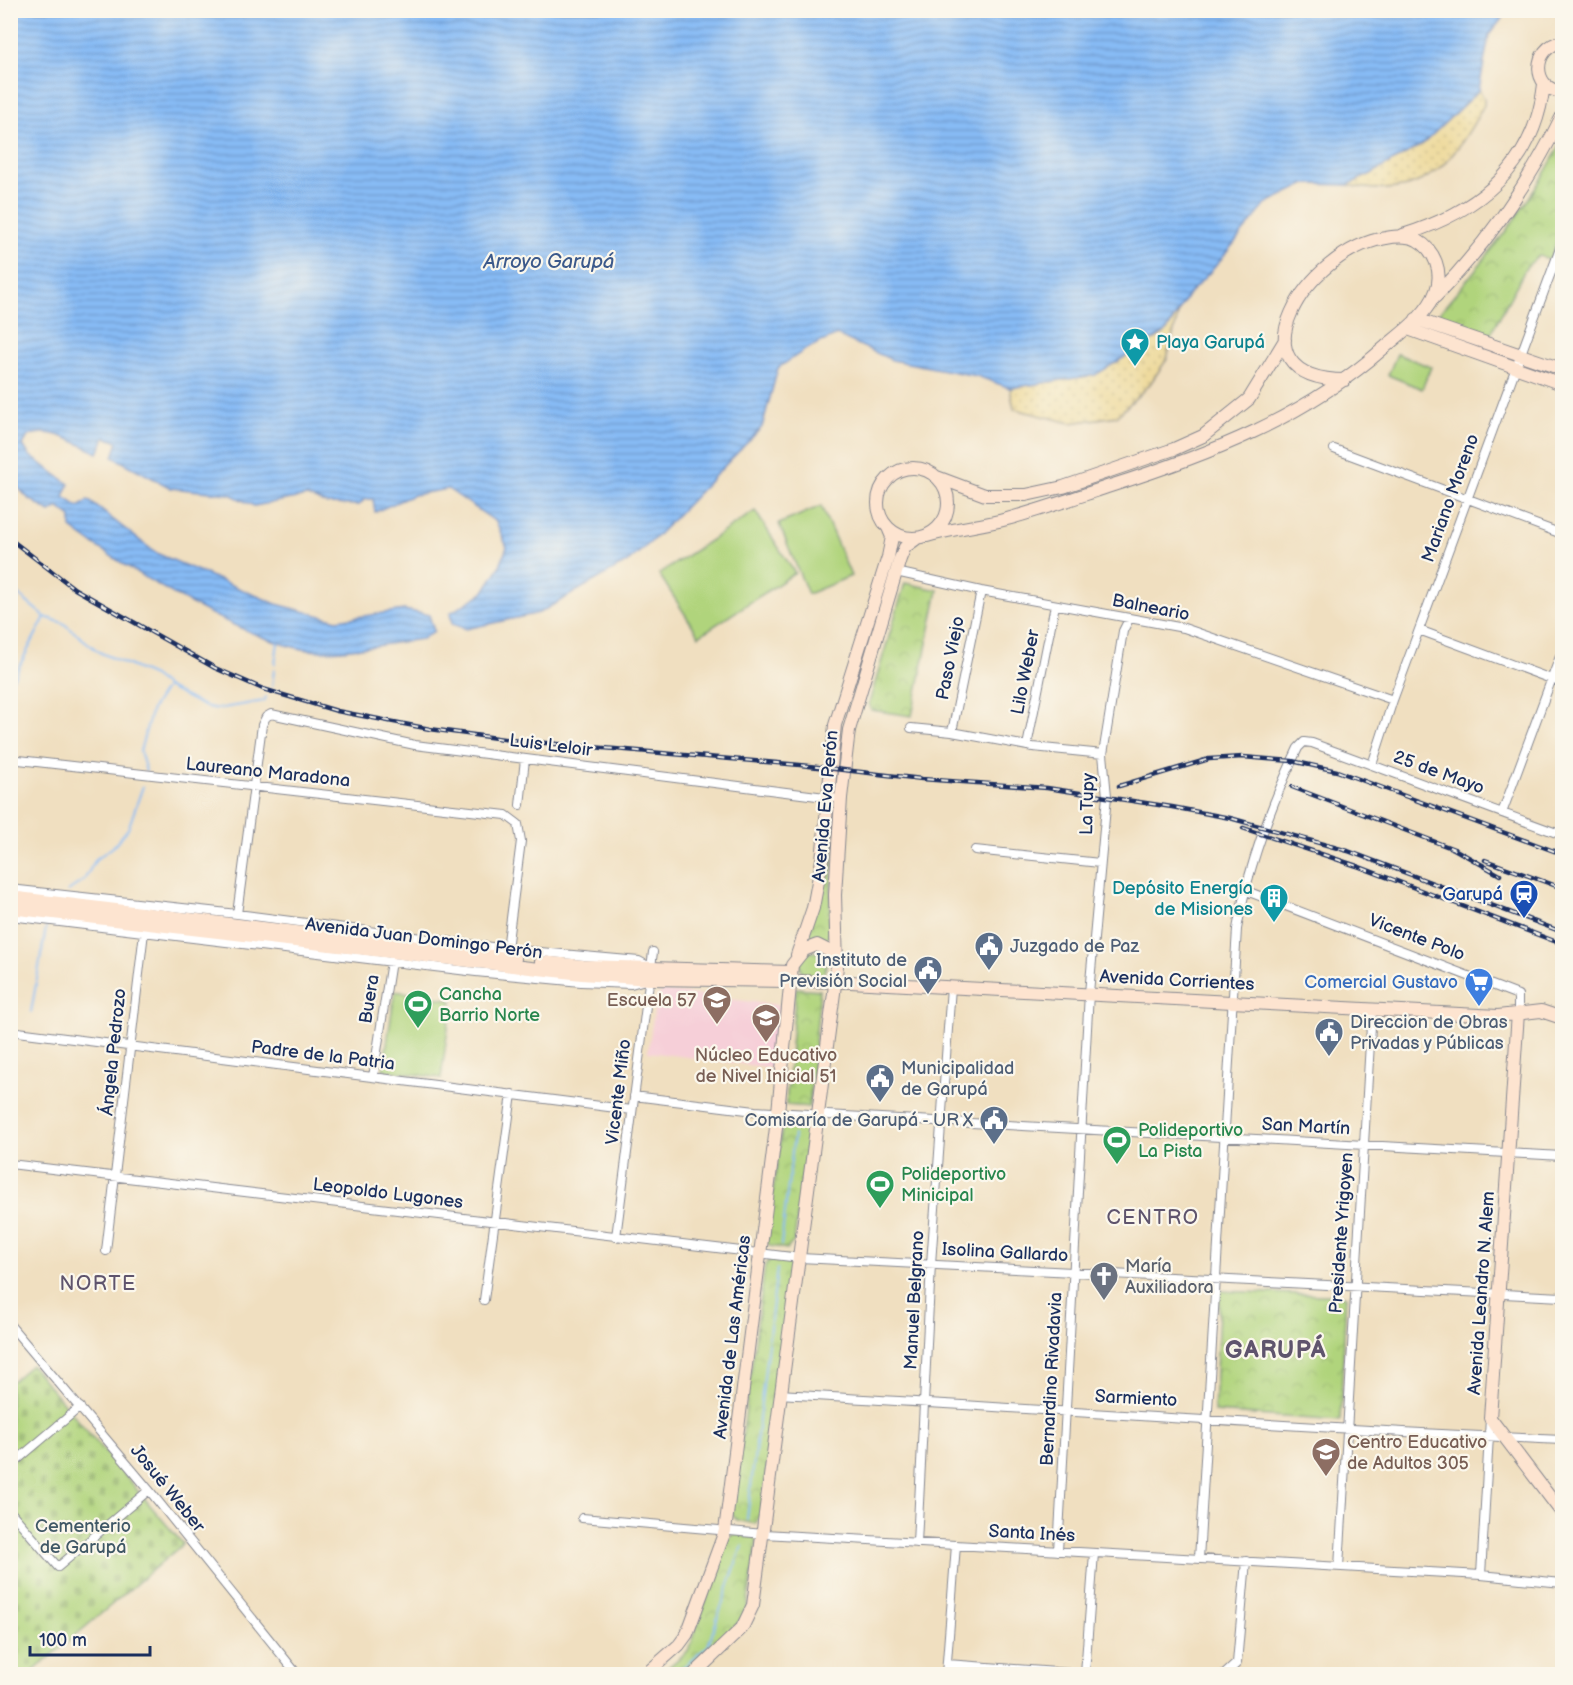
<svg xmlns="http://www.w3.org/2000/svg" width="1573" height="1685" viewBox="0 0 1573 1685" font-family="'Balsamiq Sans',sans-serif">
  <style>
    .built { fill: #f6cfd8 }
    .green { fill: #b0d47c; stroke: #66826d; stroke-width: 1.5 }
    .sand { fill: url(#sand-dots); stroke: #84847e; stroke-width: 1.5 }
    .cemetery { fill: url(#cemetery-stones); stroke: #66826d; stroke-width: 1.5 }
    .park { fill: url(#park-crowns); stroke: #66826d; stroke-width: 1.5 }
    .water { fill: url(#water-rules); stroke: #5175aa; stroke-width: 1.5 }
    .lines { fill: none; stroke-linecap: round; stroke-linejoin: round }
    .stream { stroke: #87bbf5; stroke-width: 2 }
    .minor-casing { stroke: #86878f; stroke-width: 10 }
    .secondary-casing { stroke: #86878f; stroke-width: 14 }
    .minor { stroke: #fff; stroke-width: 8 }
    .secondary { stroke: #fde4d0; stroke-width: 12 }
    .rail-casing { stroke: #1b2f5e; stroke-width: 4.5 }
    .rail { stroke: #fbf7ec; stroke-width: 2; stroke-dasharray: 7; stroke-linecap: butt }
    .labels { text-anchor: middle; stroke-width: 4.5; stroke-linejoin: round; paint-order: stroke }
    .culture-label { font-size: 18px; fill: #0d838f; stroke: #fbf7ec; text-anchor: start }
    .street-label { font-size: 18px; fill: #1b2f5e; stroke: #fbf7ec }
    .transit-label { font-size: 18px; fill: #164399; stroke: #fbf7ec; text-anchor: end }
    .service-label { font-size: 18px; fill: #4e5e75; stroke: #fbf7ec; text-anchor: start }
    .shop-label { font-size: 18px; fill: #366cbe; stroke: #fbf7ec; text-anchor: end }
    .leisure-label { font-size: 18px; fill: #27864d; stroke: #fbf7ec; text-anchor: start }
    .education-label { font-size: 18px; fill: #785e54; stroke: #fbf7ec; text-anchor: end }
    .worship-label { font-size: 18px; fill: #5b616d; stroke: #fbf7ec; text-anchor: start }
    .park-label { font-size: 18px; fill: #405866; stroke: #fbf7ec }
    .water-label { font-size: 20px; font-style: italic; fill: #3b598b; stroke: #fbf7ec }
    .neighbourhood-label { font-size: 20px; letter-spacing: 1.5px; fill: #5f546d; stroke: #fbf7ec }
    .district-label { font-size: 24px; font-weight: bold; letter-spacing: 1.5px; fill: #5f546d; stroke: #fbf7ec }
  </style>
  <defs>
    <pattern id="sand-dots" width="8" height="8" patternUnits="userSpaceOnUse" patternTransform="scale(1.5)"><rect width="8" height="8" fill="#eeda9e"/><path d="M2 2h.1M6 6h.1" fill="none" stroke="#ccbb8a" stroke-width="1.8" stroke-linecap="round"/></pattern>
    <pattern id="cemetery-stones" width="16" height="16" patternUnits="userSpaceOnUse" patternTransform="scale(1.5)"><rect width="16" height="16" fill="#b0d47c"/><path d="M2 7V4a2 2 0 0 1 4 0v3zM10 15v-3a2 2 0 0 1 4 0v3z" fill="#97b66e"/></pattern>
    <pattern id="park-crowns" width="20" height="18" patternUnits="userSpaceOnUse" patternTransform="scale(1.5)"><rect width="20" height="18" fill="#b0d47c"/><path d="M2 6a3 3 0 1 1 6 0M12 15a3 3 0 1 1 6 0" fill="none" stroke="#97b66e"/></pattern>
    <pattern id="water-rules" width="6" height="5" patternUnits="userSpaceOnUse" patternTransform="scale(1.5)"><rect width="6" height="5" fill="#87bbf5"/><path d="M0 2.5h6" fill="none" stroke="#6e98ca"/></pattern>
  </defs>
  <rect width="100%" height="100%" fill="#fbf7ec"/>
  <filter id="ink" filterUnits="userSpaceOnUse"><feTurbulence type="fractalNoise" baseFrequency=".0167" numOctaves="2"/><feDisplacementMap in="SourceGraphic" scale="12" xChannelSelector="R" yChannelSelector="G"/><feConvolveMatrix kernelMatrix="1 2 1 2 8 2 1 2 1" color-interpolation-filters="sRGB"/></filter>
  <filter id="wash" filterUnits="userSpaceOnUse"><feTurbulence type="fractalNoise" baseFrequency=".008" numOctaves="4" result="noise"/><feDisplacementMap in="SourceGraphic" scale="24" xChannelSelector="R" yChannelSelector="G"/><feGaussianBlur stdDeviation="1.35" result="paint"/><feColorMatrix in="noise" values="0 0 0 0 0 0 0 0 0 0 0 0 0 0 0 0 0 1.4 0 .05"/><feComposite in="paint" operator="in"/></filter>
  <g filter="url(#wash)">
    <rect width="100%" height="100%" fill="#f0dfc0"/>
    <path class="built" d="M663 991 779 1005 772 1068 648 1052 656 997Z"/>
    <path class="green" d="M1397 354 1431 367 1422 389 1388 375Z
      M821 506 851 576 808 594 779 524Z
      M755 511 795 573 699 636 659 574Z
      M800 965a13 13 0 1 1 26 0a13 13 0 1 1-26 0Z
      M395 991 452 1000 441 1078 383 1070Z"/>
    <path class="sand" d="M1479 90 1484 98V105C1450 168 1423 201 1347 185L1371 174 1423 144Z
      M1179 311 1167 359 1150 384 1117 416 1071 423 1014 409 1010 388 1095 375 1166 332Z"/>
    <path class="cemetery" d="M31 1365 183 1544 30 1674H11L10 1383Z"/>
    <path class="park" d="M1562 141V227L1550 259 1539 256 1527 266 1489 337 1435 318C1482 263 1530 206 1562 141Z
      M905 583 938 590 912 716 871 710 869 703Z
      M833 818 835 820 828 946 807 943 830 820Z
      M796 988 820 990 809 1107 786 1105Z
      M790 1118 805 1119 809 1125 794 1241 787 1249 770 1246 766 1241 783 1122Z
      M771 1257H787L792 1266 761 1514 755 1524 737 1520 732 1515 765 1265Z
      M1220 1291 1346 1296 1340 1421 1214 1412Z
      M733 1534 754 1537 757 1542 746 1613 724 1640 688 1674H660L689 1650 727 1539Z"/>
    <path class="water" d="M11 10H1508V11L1489 35 1479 90 1423 144 1371 174 1347 185 1306 184 1267 203 1213 269 1188 295 1166 332 1095 375 1010 388 977 376 892 360 837 335 808 348 778 368 762 427 653 540 629 561 539 613 466 629 452 624 450 613 483 593 499 568 507 547 496 522 448 489 413 495 375 512 373 499H365L359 505 327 504 307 496 254 506 230 494 171 488 113 457 118 442 105 437 98 453C76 443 51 426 28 436L23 445 29 455 69 484 64 497 79 507 88 500 156 553 276 604 337 620 404 610 429 615 434 631 422 639C390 643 355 651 322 651 259 651 122 567 71 528V517L58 507 50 512 28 498 11 480Z"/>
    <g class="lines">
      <path class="stream" d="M10 588 45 617 63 623 99 652 153 676 166 686
        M275 664 278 642
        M10 684 45 617
        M272 687 274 670
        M146 771 140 751 152 709 166 687 204 706 217 709 264 701 266 697
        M68 891 84 880 96 859 113 847 128 829 143 786
        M31 1012 46 928
        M781 1245 794 1135
        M747 1519 777 1269
        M675 1674 708 1646 742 1546"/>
    </g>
  </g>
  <g filter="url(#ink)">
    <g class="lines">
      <g class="minor-casing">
        <path id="minor" d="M1334 449 1562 534
          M896 572 981 591 1184 628 1393 700
          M1419 630 1562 683
          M911 728 952 732 1033 747 1103 754
          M952 732 981 591
          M1027 746 1055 605
          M10 759 506 815 518 824 521 841 507 949
          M1372 765 1393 700 1562 243
          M520 805 525 759
          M1502 813 1562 651
          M975 850 1100 863
          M10 889 237 914 507 949 639 961 648 966
          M1244 890 1518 995V1013
          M237 914 262 725 266 717 271 714 415 745 833 798
          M10 916 476 972 581 982 631 984 642 981
          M10 1031 632 1110
          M373 1077 391 961
          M634 1096 755 1111 1562 1156
          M10 1164 800 1258 1562 1297
          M616 1237 653 952
          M106 1251 144 932
          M484 1300 512 1094
          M10 1325 149 1490 297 1674
          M780 1394C1041 1409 1302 1428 1562 1440
          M10 1466 80 1407
          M10 1511 58 1567 149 1490
          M582 1518 764 1534 1481 1575 1562 1583
          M917 1543 931 1264 951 987
          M1058 1551 1089 993 1107 796 1103 754 1123 631 1129 619
          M1199 1559 1237 929C1248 867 1271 805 1298 748L1304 742 1312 743 1562 835
          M1339 1567 1372 1009
          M1481 1575 1490 1418
          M947 1664 1084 1674
          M946 1674 956 1545
          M1085 1674 1094 1553
          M1225 1674 1237 1663 1246 1561"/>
      </g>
      <g class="secondary-casing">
        <path id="secondary" d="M1562 42C1532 47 1531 89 1562 92
          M1403 235C1478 212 1535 166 1544 84
          M1435 297C1486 245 1530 181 1562 116
          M1416 319 1562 369
          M1408 329 1562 384
          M878 503a35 35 0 1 1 70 0a35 35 0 1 1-70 0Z
          M937 477 985 495H1026L1063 487 1174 449 1203 436 1249 399 1285 340
          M927 536C954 528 981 526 1007 519 1041 510 1074 498 1107 487 1208 455 1305 418 1385 347 1404 331 1428 314 1436 291 1443 272 1435 250 1417 240 1407 235 1397 236 1386 238 1307 249 1226 379 1345 380
          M10 897 515 959
          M10 908 582 974 649 979 850 982 1498 1016 1541 1011 1562 1018
          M797 955 813 908 822 860 835 725 888 557 892 537 889 530
          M541 962 583 966 791 972
          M1518 1013 1490 1418 1562 1513
          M646 1674 679 1645 687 1634 725 1531 778 1112 792 965 804 950 817 945 829 951 837 962
          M694 1674 742 1628 753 1605 834 993 837 966 835 895 841 798 849 730 900 559 905 547 916 539"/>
      </g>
      <use href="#minor" class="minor"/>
      <use href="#secondary" class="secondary"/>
      <g class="rail-casing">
        <path id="rail" d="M10 539 75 589 215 668 263 689 337 711 430 729 511 740 800 765 922 779 1047 788 1172 807 1230 818 1348 851 1562 932
          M1119 786 1209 759 1243 757 1292 761 1337 771 1562 854
          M1292 787 1454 849 1500 875
          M1243 828 1357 866 1562 944
          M1485 860 1562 888"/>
      </g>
      <use href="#rail" class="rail"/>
    </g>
  </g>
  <defs>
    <g id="sight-pin" transform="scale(1.5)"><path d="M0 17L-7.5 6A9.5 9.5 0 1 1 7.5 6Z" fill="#0f9aa8" stroke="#fbf7ec"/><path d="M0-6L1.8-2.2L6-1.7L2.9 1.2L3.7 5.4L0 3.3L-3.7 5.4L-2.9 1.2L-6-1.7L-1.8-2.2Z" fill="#fff"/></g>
    <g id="station-pin" transform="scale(1.5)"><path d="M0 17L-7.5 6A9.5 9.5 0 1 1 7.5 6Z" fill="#1a4fb4" stroke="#fbf7ec"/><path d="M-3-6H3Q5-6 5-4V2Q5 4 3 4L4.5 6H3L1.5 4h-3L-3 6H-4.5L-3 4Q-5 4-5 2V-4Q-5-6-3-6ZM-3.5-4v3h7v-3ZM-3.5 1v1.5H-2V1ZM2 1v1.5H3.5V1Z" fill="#fff"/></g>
    <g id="building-pin" transform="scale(1.5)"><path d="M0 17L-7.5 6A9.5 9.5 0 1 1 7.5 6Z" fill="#0f9aa8" stroke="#fbf7ec"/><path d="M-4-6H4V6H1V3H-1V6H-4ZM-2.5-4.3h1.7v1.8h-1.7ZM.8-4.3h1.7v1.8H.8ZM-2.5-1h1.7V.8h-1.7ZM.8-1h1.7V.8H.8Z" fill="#fff"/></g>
    <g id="civic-pin" transform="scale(1.5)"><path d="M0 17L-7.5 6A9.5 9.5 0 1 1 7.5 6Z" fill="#5c6f8a" stroke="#fbf7ec"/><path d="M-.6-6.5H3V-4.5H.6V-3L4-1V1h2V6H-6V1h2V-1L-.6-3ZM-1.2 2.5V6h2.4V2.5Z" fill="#fff"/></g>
    <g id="supermarket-pin" transform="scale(1.5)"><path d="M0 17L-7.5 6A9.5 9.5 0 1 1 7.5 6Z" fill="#3f7fe0" stroke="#fbf7ec"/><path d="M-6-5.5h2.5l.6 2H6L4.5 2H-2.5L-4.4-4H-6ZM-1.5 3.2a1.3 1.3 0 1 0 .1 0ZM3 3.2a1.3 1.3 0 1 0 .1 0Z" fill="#fff"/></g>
    <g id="school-pin" transform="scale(1.5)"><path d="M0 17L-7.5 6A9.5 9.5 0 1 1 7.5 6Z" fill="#8d6e63" stroke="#fbf7ec"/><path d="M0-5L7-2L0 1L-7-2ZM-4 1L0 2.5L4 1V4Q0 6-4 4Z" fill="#fff"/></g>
    <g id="stadium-pin" transform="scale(1.5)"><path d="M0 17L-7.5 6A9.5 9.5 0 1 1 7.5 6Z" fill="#2e9e5b" stroke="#fbf7ec"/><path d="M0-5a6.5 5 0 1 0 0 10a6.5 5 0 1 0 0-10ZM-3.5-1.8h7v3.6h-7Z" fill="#fff"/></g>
    <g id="church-pin" transform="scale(1.5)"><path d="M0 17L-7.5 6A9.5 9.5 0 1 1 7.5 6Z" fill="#6b7280" stroke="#fbf7ec"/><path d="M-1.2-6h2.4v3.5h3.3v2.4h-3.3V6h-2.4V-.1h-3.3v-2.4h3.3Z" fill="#fff"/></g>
  </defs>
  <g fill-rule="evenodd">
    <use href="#sight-pin" x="1135" y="342"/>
    <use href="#station-pin" x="1524" y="894"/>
    <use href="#building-pin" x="1274" y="898"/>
    <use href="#civic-pin" x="989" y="946"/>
    <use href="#civic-pin" x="928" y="970"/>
    <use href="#supermarket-pin" x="1479" y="982"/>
    <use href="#school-pin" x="717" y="1000"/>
    <use href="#stadium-pin" x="418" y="1004"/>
    <use href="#school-pin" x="766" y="1018"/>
    <use href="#civic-pin" x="1329" y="1032"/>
    <use href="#civic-pin" x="880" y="1078"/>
    <use href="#civic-pin" x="994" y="1120"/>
    <use href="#stadium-pin" x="1117" y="1140"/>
    <use href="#stadium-pin" x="880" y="1184"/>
    <use href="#church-pin" x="1104" y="1276"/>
    <use href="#school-pin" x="1326" y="1452"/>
  </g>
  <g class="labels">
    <g class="culture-label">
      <text x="1156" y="348">Playa Garupá</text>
      <text x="1253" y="894" text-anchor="end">Depósito Energía<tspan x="1253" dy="21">de Misiones</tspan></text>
    </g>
    <g class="street-label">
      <text transform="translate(1450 498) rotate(-70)" y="6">Mariano Moreno</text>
      <text transform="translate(1151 607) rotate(11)" y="6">Balneario</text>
      <text transform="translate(950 658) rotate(-79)" y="6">Paso Viejo</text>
      <text transform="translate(1025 672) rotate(-79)" y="6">Lilo Weber</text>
      <text transform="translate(551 745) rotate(7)" y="6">Luis Leloir</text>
      <text transform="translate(268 772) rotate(6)" y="6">Laureano Maradona</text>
      <text transform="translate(1439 772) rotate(20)" y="6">25 de Mayo</text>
      <text transform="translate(1087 804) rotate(-88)" y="6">La Tupy</text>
      <text transform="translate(825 806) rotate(-85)" y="6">Avenida Eva Perón</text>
      <text transform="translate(1417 937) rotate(21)" y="6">Vicente Polo</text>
      <text transform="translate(424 938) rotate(7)" y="6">Avenida Juan Domingo Perón</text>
      <text transform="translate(1177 980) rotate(3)" y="6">Avenida Corrientes</text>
      <text transform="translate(369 999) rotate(-81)" y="6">Buera</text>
      <text transform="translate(113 1052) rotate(-84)" y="6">Ángela Pedrozo</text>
      <text transform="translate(323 1055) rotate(7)" y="6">Padre de la Patria</text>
      <text transform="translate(618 1092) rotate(-83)" y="6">Vicente Miño</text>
      <text transform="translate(1306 1126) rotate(3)" y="6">San Martín</text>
      <text transform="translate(388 1193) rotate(7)" y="6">Leopoldo Lugones</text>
      <text transform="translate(1341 1233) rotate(-86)" y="6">Presidente Yrigoyen</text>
      <text transform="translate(1005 1252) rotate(3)" y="6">Isolina Gallardo</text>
      <text transform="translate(1481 1293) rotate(-86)" y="6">Avenida Leandro N. Alem</text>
      <text transform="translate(914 1300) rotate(-87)" y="6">Manuel Belgrano</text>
      <text transform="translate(732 1337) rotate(-83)" y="6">Avenida de Las Américas</text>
      <text transform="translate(1051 1379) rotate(-87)" y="6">Bernardino Rivadavia</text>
      <text transform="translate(1136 1398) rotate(3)" y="6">Sarmiento</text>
      <text transform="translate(168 1488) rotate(51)" y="6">Josué Weber</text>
      <text transform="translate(1032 1533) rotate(3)" y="6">Santa Inés</text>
    </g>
    <g class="transit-label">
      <text x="1503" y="900">Garupá</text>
    </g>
    <g class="service-label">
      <text x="1010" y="952">Juzgado de Paz</text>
      <text x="907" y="966" text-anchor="end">Instituto de<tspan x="907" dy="21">Previsión Social</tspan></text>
      <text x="1350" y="1028">Direccion de Obras<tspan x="1350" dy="21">Privadas y Públicas</tspan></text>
      <text x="901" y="1074">Municipalidad<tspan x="901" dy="21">de Garupá</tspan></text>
      <text x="973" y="1126" text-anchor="end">Comisaría de Garupá - UR X</text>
    </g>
    <g class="shop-label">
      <text x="1458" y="988">Comercial Gustavo</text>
    </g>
    <g class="leisure-label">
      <text x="439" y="1000">Cancha<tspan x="439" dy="21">Barrio Norte</tspan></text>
      <text x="1138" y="1136">Polideportivo<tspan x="1138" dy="21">La Pista</tspan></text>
      <text x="901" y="1180">Polideportivo<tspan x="901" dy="21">Minicipal</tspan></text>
    </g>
    <g class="education-label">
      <text x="696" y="1006">Escuela 57</text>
      <text x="766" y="1061" text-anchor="middle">Núcleo Educativo<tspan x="766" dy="21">de Nivel Inicial 51</tspan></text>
      <text x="1347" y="1448" text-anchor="start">Centro Educativo<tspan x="1347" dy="21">de Adultos 305</tspan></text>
    </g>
    <g class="worship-label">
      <text x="1125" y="1272">María<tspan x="1125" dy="21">Auxiliadora</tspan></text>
    </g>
    <g class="park-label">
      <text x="83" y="1532">Cementerio<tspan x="83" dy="21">de Garupá</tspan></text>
    </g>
    <g class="water-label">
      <text x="549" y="268">Arroyo Garupá</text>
    </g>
    <g class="neighbourhood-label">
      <text x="1153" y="1224">CENTRO</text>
      <text x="98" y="1290">NORTE</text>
    </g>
    <g class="district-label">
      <text x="1276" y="1358">GARUPÁ</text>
    </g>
  </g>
  <rect width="1573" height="1685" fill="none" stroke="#fbf7ec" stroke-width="36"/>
  <path d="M30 1646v9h120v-9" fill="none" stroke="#1b2f5e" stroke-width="3"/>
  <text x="39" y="1646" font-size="18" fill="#1b2f5e" stroke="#fbf7ec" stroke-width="4.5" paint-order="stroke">100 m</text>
</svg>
